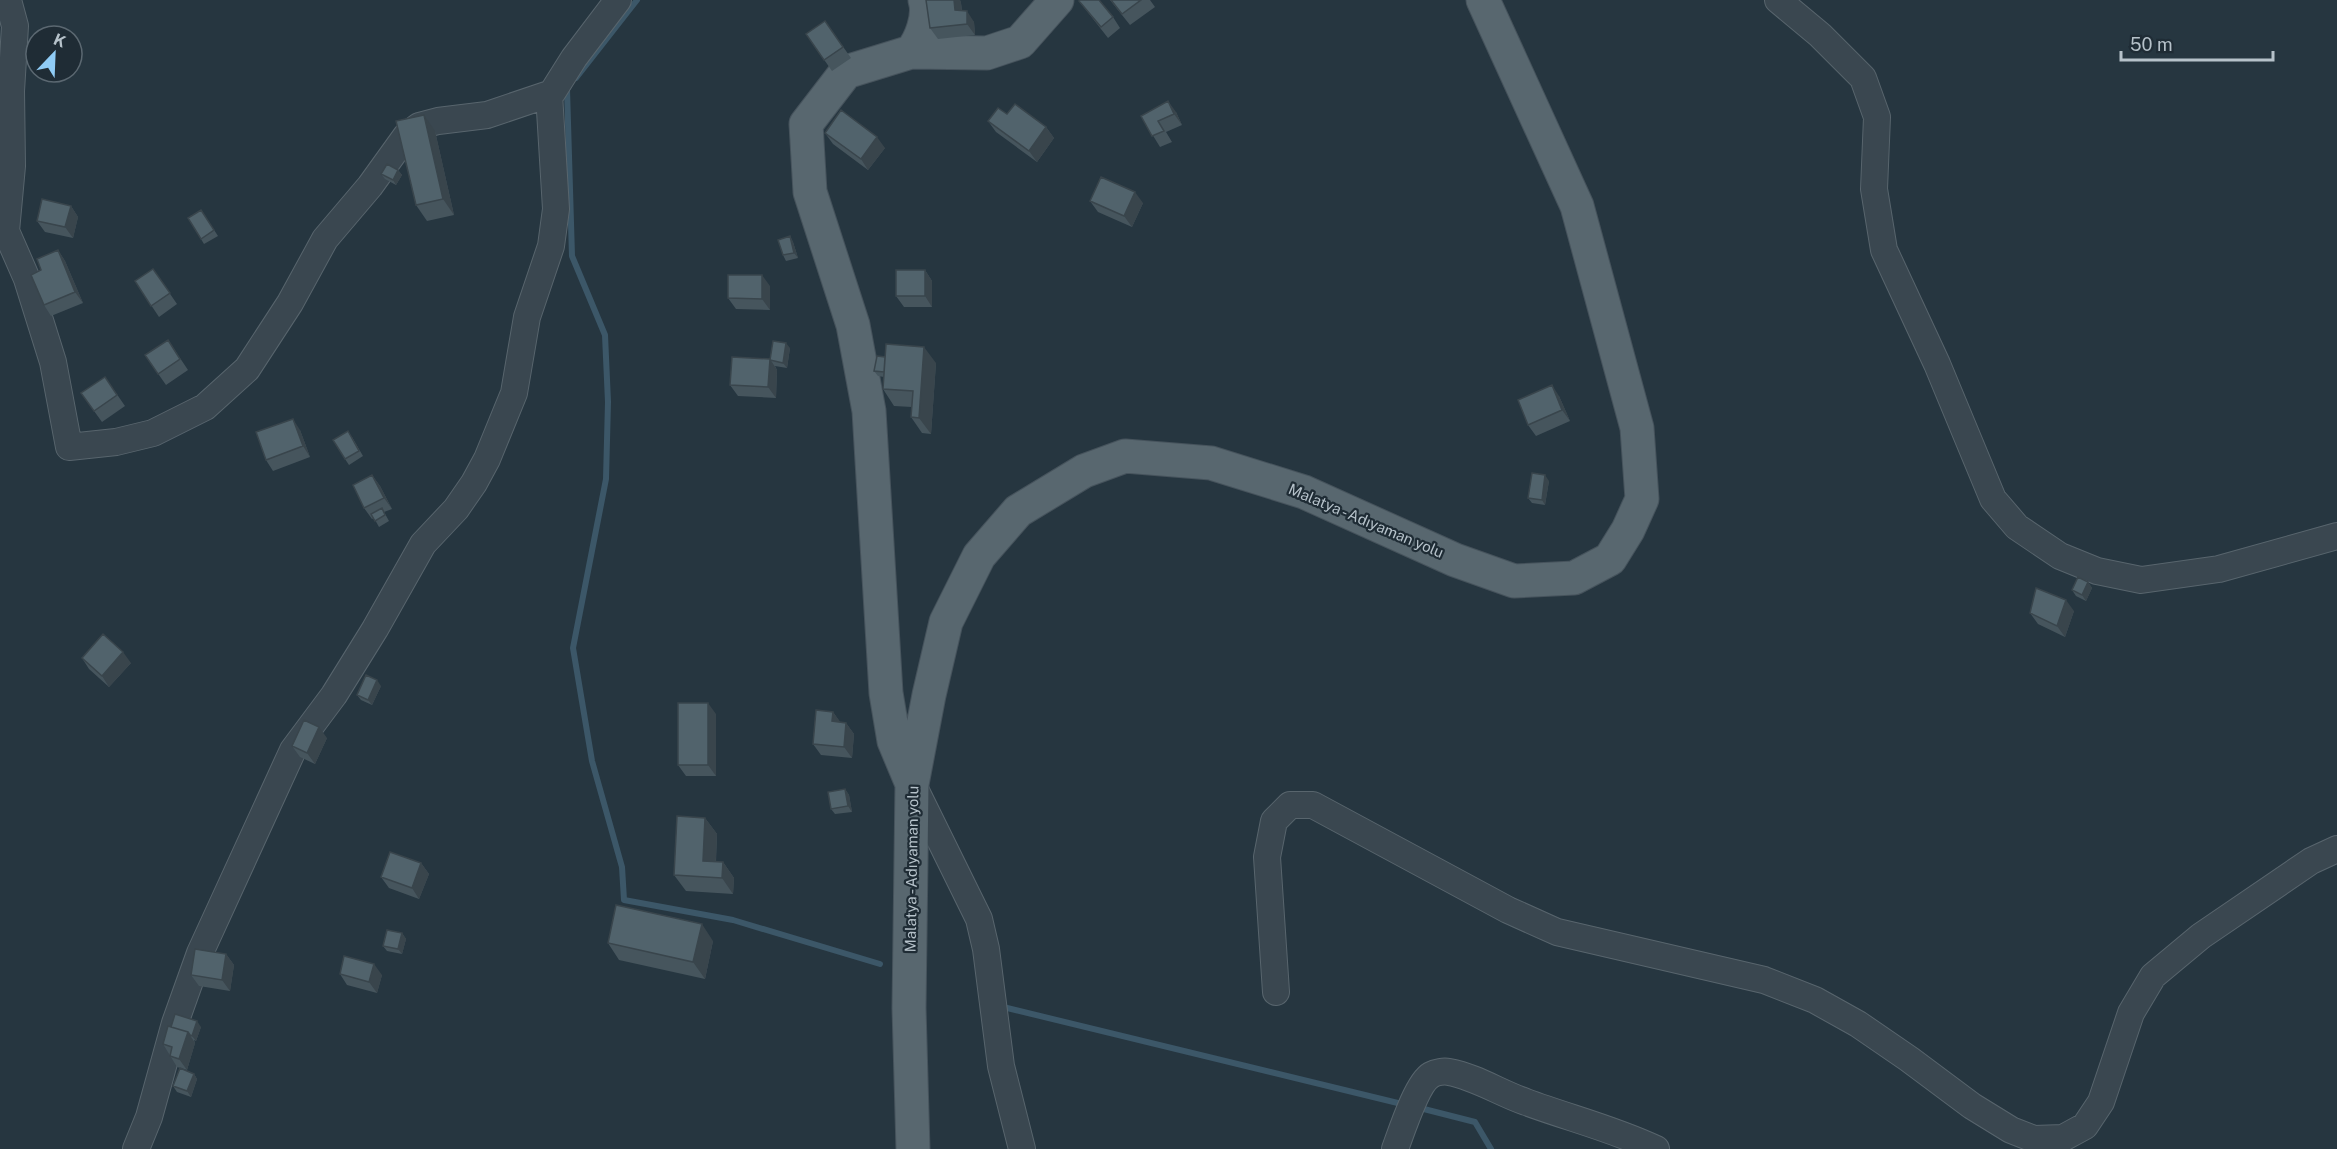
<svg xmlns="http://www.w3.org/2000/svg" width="2337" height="1149" viewBox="0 0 2337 1149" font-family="'Public Sans',sans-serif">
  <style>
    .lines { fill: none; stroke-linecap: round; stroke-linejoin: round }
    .stream { stroke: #3c5768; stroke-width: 6 }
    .minor-casing { stroke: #58656d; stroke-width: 28 }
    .major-casing { stroke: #46535c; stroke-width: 35 }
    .minor { stroke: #3a4750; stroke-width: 26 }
    .major { stroke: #58676f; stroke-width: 33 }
    .wall { fill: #46555d }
    .shaded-wall { fill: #39454c }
    .building { fill: #51636c; stroke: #39454c; stroke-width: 1.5 }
    .labels { text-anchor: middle; stroke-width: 4.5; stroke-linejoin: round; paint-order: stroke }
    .street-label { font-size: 15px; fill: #b6c2ca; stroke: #1f2c35 }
  </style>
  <rect width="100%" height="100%" fill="#263640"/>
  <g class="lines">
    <path class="stream" d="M576 78 637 0
      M569 86 567 89 572 256 605 335 608 402 606 479 573 648 592 761 622 867 624 900 733 920 880 964
      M999 1006 1406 1105
      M1416 1107 1475 1122 1491 1149"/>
    <g class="minor-casing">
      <path id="minor" d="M8 0 15 26 11 91 12 166 6 231 27 279 53 362 69 447 116 442 153 433 205 407 247 369 290 303 325 239 370 186 406 136 419 126 438 121 487 115 552 93 574 58 618 0
        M1778 0 1820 35 1863 78 1877 117 1874 189 1884 250 1937 364 1993 499 2017 527 2060 556 2097 571 2141 580 2219 569 2337 536
        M913 785 979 919 986 949 1001 1066 1022 1149
        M1276 992 1267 857 1274 821 1290 805H1313L1508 910 1557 932 1764 980 1815 1000 1858 1024 1909 1059 1972 1106 2011 1130 2034 1139 2063 1138 2085 1126 2101 1102 2131 1013 2153 976 2201 936 2311 861 2337 849
        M136 1149 149 1117 175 1023 200 953 293 750 334 695 375 629 423 544 456 509 474 483 487 459 514 393 527 317 551 246 556 209 549 94
        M1395 1149C1401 1133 1417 1083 1431 1075 1436 1072 1444 1071 1449 1072 1476 1077 1500 1093 1526 1102 1569 1118 1614 1129 1656 1149"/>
    </g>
    <g class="major-casing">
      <path id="major" d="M911 52C921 40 930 16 925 0
        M912 784 894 741 886 693 869 411 853 325 810 192 806 124 846 72 911 52 987 53 1020 42 1057 0
        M913 1149 909 1008 912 784 929 695 946 622 979 556 1018 511 1084 471 1125 456 1211 463 1304 492 1455 560 1514 581 1574 578 1610 559 1628 530 1642 499 1637 428 1577 206 1483 0"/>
    </g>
    <use href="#minor" class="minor"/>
    <use href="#major" class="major"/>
  </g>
  <path class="wall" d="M926 0H960L961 3 962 11 974 22 975 35 938 39 930 28Z
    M1110 0H1150L1155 7 1130 25Z
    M1079 1 1113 17 1120 28 1108 38Z
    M825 21 851 58 832 71 806 34Z
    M1176 112 1182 125 1166 132 1172 142 1160 147 1141 116Z
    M1007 114 1046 127 1054 138 1037 162 996 132 988 121Z
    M435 131 454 215 427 221 416 205Z
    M825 133 885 148 868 170 833 144Z
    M398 170 402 175 396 185 385 179 381 174Z
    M1090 201 1143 203 1132 227 1098 212Z
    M71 206 78 217 73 238 45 232 37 221Z
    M201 210 218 236 204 244 188 218Z
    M790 236 793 242 798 258 786 261 783 255Z
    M58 250 65 261 83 303 51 316 44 305 41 270Z
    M153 269 177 304 159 317 135 281Z
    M925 270 932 281V307H904L896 296Z
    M770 286V310L736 309 728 298Z
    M168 340 188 370 166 385 145 355Z
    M790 348 787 368 775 366 777 370 776 398 738 396 730 385Z
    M885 357 936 363 931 434 922 433 911 417 912 407 894 406 883 389 884 377 878 376 874 371Z
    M105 377 125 406 102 422 81 393Z
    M1559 396 1570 421 1536 436 1528 425Z
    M300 430 310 457 273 471 266 460Z
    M352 437 363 456 349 465 345 459Z
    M372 475 380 486 392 509 384 512 389 521 379 527 374 518 372 519 364 508Z
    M1549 481 1545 505 1532 503 1528 498Z
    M2088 582 2092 588 2086 601 2076 596 2072 590Z
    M2074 611 2065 637 2038 624 2030 613Z
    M82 658 131 663 109 687 89 669Z
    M381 686 372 705 361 700 357 695Z
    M833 712 840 722 846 723 854 734 852 758 821 755 813 744Z
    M716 714V776H686L678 765Z
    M327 738 315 764 300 757 292 746Z
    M845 789 849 795 852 812 835 814 831 809Z
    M705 818 717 834 716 862H723L734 878 733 894 686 891 674 875Z
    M421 863 429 874 419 899 389 888 381 877Z
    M402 933 406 939 402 954 387 951 383 946Z
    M713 941 705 979 619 960 608 943Z
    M226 954 234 965 230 991 199 986 191 975Z
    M340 974 382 975 377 993 347 985Z
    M171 1027H201L196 1041 194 1040 195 1043 187 1070 177 1067 163 1044Z
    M194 1074 197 1079 191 1097 177 1092 173 1086Z"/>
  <path class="shaded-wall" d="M954 0H960L961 3 963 21 955 10Z
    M967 11 974 22 975 35 967 24Z
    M1168 101 1176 112 1182 125 1174 114Z
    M424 115 435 131 454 215 443 199Z
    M1046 127 1054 138 1037 162 1029 151Z
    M877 137 885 148 868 170 861 159Z
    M398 170 402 175 396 185 393 180Z
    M1135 192 1143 203 1132 227 1124 216Z
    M71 206 78 217 73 238 65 227Z
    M790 236 793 242 798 258 794 253Z
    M58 250 65 261 83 303 75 292Z
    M925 270 932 281V307L925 296Z
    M762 275 770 286V310L762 299Z
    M786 343 790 348 787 368 783 363Z
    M924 347 936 363 931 434 919 418Z
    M770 359 777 370 776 398 768 387Z
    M1552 385 1559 396 1570 421 1562 410Z
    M293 419 300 430 310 457 303 446Z
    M372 475 380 486 392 509 384 498Z
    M1545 475 1549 481 1545 505 1542 500Z
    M2088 582 2092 588 2086 601 2082 595Z
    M2066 600 2074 611 2065 637 2057 626Z
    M123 652 131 663 109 687 102 676Z
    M377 680 381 686 372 705 368 700Z
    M708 703 716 714V776L708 765Z
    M833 712 841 723 832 721Z
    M846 723 854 734 852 758 844 747Z
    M319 727 327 738 315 764 307 753Z
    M845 789 849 795 852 812 848 806Z
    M705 818 717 834 715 878 703 861Z
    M723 862 734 878 733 894 722 878Z
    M421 863 429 874 419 899 412 888Z
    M702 924 713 941 705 979 693 962Z
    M402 933 406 939 402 954 398 949Z
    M226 954 234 965 230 991 222 980Z
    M374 964 382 975 377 993 369 982Z
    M197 1021 201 1027 196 1041 192 1036Z
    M188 1032 195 1043 187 1070 179 1059Z
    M194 1074 197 1079 191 1097 187 1091Z"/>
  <path class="building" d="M926 0H954L955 10 967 11V24L930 28Z
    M1080 0H1099L1113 17 1101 27 1079 1Z
    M1111 0H1141L1122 14Z
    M825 21 843 47 824 60 806 34Z
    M1168 101 1174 114 1158 121 1164 131 1152 136 1141 116Z
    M1015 104 1046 127 1029 151 988 121 998 108 1007 114Z
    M841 110 877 137 861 159 825 133Z
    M424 115 443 199 416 205 396 121Z
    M387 164 398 170 393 180 381 174Z
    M1101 177 1135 192 1124 216 1090 201Z
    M42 199 71 206 65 227 37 221Z
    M201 210 214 230 201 239 188 218Z
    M790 236 794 253 783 255 778 240Z
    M58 250 75 292 44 305 31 275 41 270 37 259Z
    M153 269 170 293 151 306 135 281Z
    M896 270H925V296H896Z
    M728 275H762V299L728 298Z
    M168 340 180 359 158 374 145 355Z
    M773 341 786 343 783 363 770 360Z
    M886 344 924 347 919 418 911 417 913 391 883 389Z
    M877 356 885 357 884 372 874 371Z
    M732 357 770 359 768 387 730 385Z
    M105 377 117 395 94 411 81 393Z
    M1552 385 1562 410 1528 425 1518 400Z
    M293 419 303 446 266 460 256 432Z
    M348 431 359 451 345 459 333 440Z
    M1532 473 1545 475 1542 500 1528 498Z
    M372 475 384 498 364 508 353 485Z
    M382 508 385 515 375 521 371 514Z
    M2078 577 2088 582 2082 595 2072 590Z
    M2036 588 2066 600 2057 626 2030 613Z
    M103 634 123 652 102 676 82 658Z
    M366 675 377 680 368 700 357 695Z
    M678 703H708V765H678Z
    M816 710 833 712 832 721 846 723 844 747 813 744Z
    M304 720 319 727 307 753 292 746Z
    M845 789 848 806 831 809 828 792Z
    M677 816 705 818 703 861 723 862 722 878 674 875Z
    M390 852 421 863 412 888 381 877Z
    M616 905 702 924 693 962 608 943Z
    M387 930 402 933 398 949 383 946Z
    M195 949 226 954 222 980 191 975Z
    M344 956 374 964 369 982 340 974Z
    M175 1014 197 1021 192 1036 190 1035 188 1032 171 1027Z
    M168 1026 188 1032 179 1059 170 1056 172 1047 163 1044Z
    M180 1068 194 1074 187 1091 173 1086Z"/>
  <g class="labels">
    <g class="street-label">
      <text transform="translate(1366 521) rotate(23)" y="5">Malatya - Adıyaman yolu</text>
      <text transform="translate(912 869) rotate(-89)" y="5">Malatya - Adıyaman yolu</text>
    </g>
  </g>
  <g transform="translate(54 54) rotate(23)"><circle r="28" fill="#1f2c35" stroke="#5b6871" stroke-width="1.5"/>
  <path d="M0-4.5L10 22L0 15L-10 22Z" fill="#8fccf6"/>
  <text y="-9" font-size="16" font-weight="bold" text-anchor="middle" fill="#b6c2ca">K</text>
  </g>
  <path d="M2121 51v9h152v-9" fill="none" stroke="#b6c2ca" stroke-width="3"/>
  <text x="2130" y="51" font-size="18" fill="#b6c2ca" stroke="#1f2c35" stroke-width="4.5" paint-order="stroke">50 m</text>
</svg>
